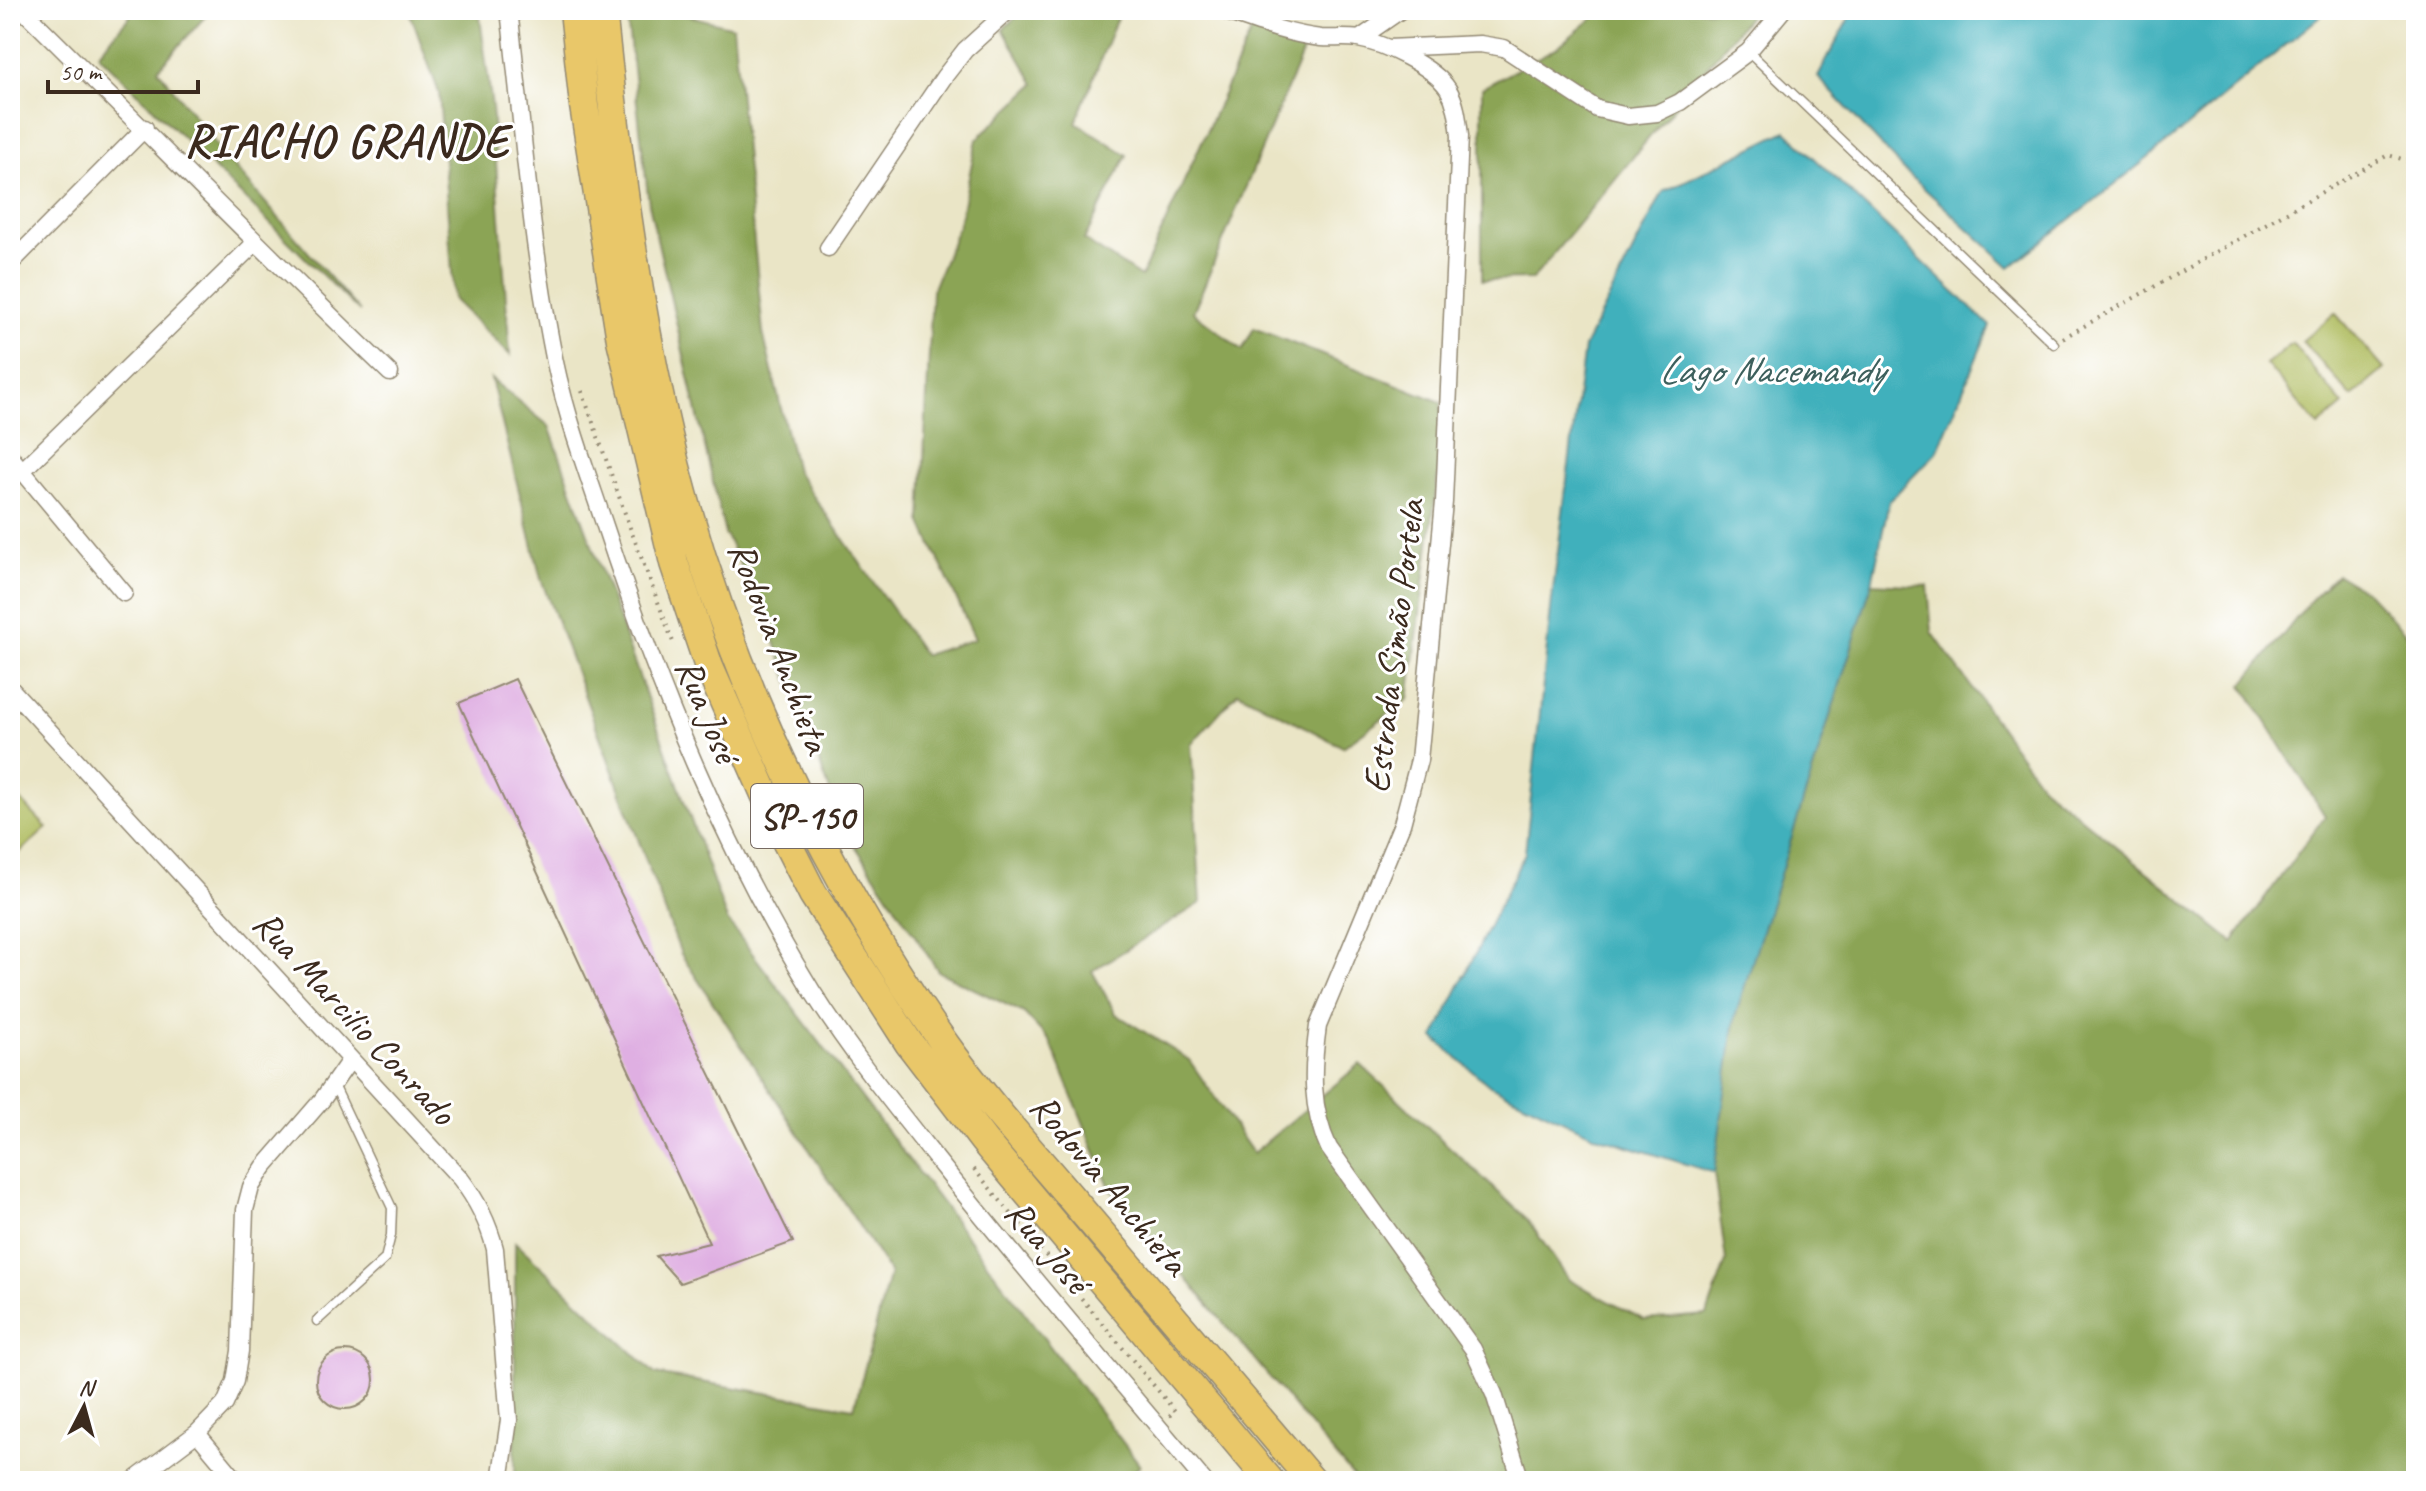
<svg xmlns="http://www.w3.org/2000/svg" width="2426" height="1491" viewBox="0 0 2426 1491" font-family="Caveat,sans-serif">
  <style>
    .green { fill: #afbc5e; stroke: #75733e; stroke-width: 2 }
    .forest { fill: #8ba455; stroke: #63673a; stroke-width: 2 }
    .water { fill: #41b0bc; stroke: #3e6d6d; stroke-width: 2 }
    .building { fill: #dfafe2 }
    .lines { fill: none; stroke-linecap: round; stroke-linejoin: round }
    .lane-casing { stroke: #928872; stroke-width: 11 }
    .street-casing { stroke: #928872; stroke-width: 19 }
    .highway-casing { stroke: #928872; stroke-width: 31 }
    .path { stroke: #928872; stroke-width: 4; stroke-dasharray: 2 6; stroke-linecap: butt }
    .lane { stroke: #fff; stroke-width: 8 }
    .street { stroke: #fff; stroke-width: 16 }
    .highway { stroke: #e9c769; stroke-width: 28 }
    .labels { text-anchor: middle; stroke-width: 6; stroke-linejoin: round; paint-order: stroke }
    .shield { fill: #fff; stroke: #766a62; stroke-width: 2 }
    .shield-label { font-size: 36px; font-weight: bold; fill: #3b2a1e }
    .street-label { font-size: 38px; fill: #3b2a1e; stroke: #fff }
    .water-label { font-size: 40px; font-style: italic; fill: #3d605d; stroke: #fff }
    .district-label { font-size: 46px; font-weight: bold; letter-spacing: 2px; fill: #3b2a1e; stroke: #fff }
  </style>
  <rect width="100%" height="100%" fill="#fff"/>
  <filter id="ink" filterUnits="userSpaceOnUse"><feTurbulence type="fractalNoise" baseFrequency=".0125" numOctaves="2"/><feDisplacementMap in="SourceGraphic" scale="16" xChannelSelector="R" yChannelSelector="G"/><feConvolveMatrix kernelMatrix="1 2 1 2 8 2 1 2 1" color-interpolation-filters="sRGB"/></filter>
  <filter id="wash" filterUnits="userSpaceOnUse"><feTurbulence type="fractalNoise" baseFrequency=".006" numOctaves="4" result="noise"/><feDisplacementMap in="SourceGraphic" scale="32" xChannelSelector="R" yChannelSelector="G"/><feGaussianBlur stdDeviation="1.8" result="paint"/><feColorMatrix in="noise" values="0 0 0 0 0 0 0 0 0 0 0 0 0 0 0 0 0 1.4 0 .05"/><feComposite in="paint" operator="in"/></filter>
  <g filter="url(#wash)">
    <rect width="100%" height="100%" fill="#eae5c6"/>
    <path class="green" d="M2335 313 2384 369 2352 397 2302 341Z
      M2292 343 2343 405 2318 426 2266 364Z
      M10 789 47 828 10 861Z"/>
    <path class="forest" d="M135 10H211L158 69 225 156 360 312 98 54Z
      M409 10H479L492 107 510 355 454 300 439 93Z
      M626 10H667L733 27 763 333 796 471 924 655 975 639 921 521 932 291 959 224 977 139 1035 84 1003 29 1024 10H1120L1076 122 1127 155 1084 240 1141 277 1252 30 1304 49 1193 312 1242 350 1254 328 1441 402 1442 444 1409 699 1343 747 1238 692 1191 744 1201 903 1092 971 1116 1014 1189 1060 1253 1153 1360 1064 1527 1219 1569 1280 1644 1320 1707 1315 1726 1261 1714 1173 1735 1017 1872 583 1928 586 1932 632 2042 786 2233 942 2325 816 2243 685 2311 600 2337 574 2367 592 2415 643 2408 689 2416 704V1481H1357L1110 1188 1050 1041 1024 1013 939 972 844 829 763 610 725 534 649 204Z
      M1603 10H1754L1533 279 1482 280V88L1556 48Z
      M491 379 549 426 727 920 1140 1465 1125 1481H515V1242L655 1374 854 1408 890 1273 681 954 541 579Z"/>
    <path class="water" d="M1853 10H2328L2162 147 2010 267 1903 169 1818 77Z
      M1786 131 1990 326 1937 452 1889 501 1872 583 1735 1017 1714 1173 1596 1136 1490 1086 1434 1038 1525 853 1553 590 1584 347 1663 192Z"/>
    <g id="blocks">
      <path class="building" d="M515 679 793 1242 680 1283 656 1256 709 1243 459 703Z
        M316 1380a29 29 0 1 1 58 0a29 29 0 1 1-58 0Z"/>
    </g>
  </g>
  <g filter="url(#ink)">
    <use href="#blocks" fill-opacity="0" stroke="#928872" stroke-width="2"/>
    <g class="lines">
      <g class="lane-casing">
        <path id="lane" d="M1749 52 2054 344
          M317 1321 385 1259 391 1235 392 1208 334 1085"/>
      </g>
      <g class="street-casing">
        <path id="street" d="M23 10C146 131 266 254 390 373
          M509 10C522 120 530 233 551 342 562 405 585 466 605 526 658 687 723 847 812 991 851 1053 897 1109 942 1166 1027 1273 1116 1376 1204 1481
          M1221 10C1253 21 1287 34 1321 38 1333 39 1346 37 1358 39 1384 43 1434 67 1448 89 1457 104 1458 120 1460 136L1444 502 1419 760 1402 824 1318 1026C1312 1068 1310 1108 1329 1148L1473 1349 1494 1394 1521 1481
          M1359 39 1401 10
          M1388 48 1480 44 1504 48 1597 109 1628 116 1657 113 1680 102 1748 52 1783 10
          M828 248 944 77 965 50 1009 10
          M10 264 145 128
          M10 456 124 593
          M23 470 255 243
          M10 688 460 1178C477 1200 488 1221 495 1249L509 1420 500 1481
          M197 1433 237 1481
          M133 1481 197 1433 225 1404 235 1381 240 1351 245 1210 251 1187 264 1167 322 1100 350 1060"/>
      </g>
      <g class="highway-casing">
        <path id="highway" d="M574 10 584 106 621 340 674 563 709 667 783 835 813 894 909 1043 984 1141 1270 1481
          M602 10C616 144 633 277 662 409 712 636 811 853 944 1043 986 1102 1036 1156 1083 1212 1159 1301 1236 1391 1312 1481"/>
      </g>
      <path class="path" d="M2063 338 2388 155 2416 163
        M582 391 629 525 673 642
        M974 1169 1175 1411 1169 1416"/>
      <use href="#lane" class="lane"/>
      <use href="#street" class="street"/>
      <use href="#highway" class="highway"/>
    </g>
  </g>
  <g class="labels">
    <rect class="shield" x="751" y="784" width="112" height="64" rx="6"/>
    <g class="shield-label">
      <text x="807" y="829">SP-150</text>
    </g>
    <g class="street-label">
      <text transform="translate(1393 646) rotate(-83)" y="13">Estrada Simão Portela</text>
      <text transform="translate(780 647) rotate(69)" y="13">Rodovia Anchieta</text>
      <text transform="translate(708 710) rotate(67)" y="13">Rua José</text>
      <text transform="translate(355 1017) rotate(47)" y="13">Rua Marcilio Conrado</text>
      <text transform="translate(1110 1184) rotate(50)" y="13">Rodovia Anchieta</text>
      <text transform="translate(1048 1246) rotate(50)" y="13">Rua José</text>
    </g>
    <g class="water-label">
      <text x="1771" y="383">Lago Nacemandy</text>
    </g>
    <g class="district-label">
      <text x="347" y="156">RIACHO GRANDE</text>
    </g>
  </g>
  <rect width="2426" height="1491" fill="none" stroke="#fff" stroke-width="40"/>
  <g transform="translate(84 1407) rotate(6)" stroke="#ffffff" stroke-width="6" paint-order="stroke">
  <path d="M0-6L14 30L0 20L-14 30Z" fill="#3b2a1e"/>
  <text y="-12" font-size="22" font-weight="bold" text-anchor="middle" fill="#3b2a1e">N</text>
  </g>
  <path d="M48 80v12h150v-12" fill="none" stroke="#3b2a1e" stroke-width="4"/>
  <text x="60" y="80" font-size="24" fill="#3b2a1e" stroke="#ffffff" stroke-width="6" paint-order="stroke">50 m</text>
</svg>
